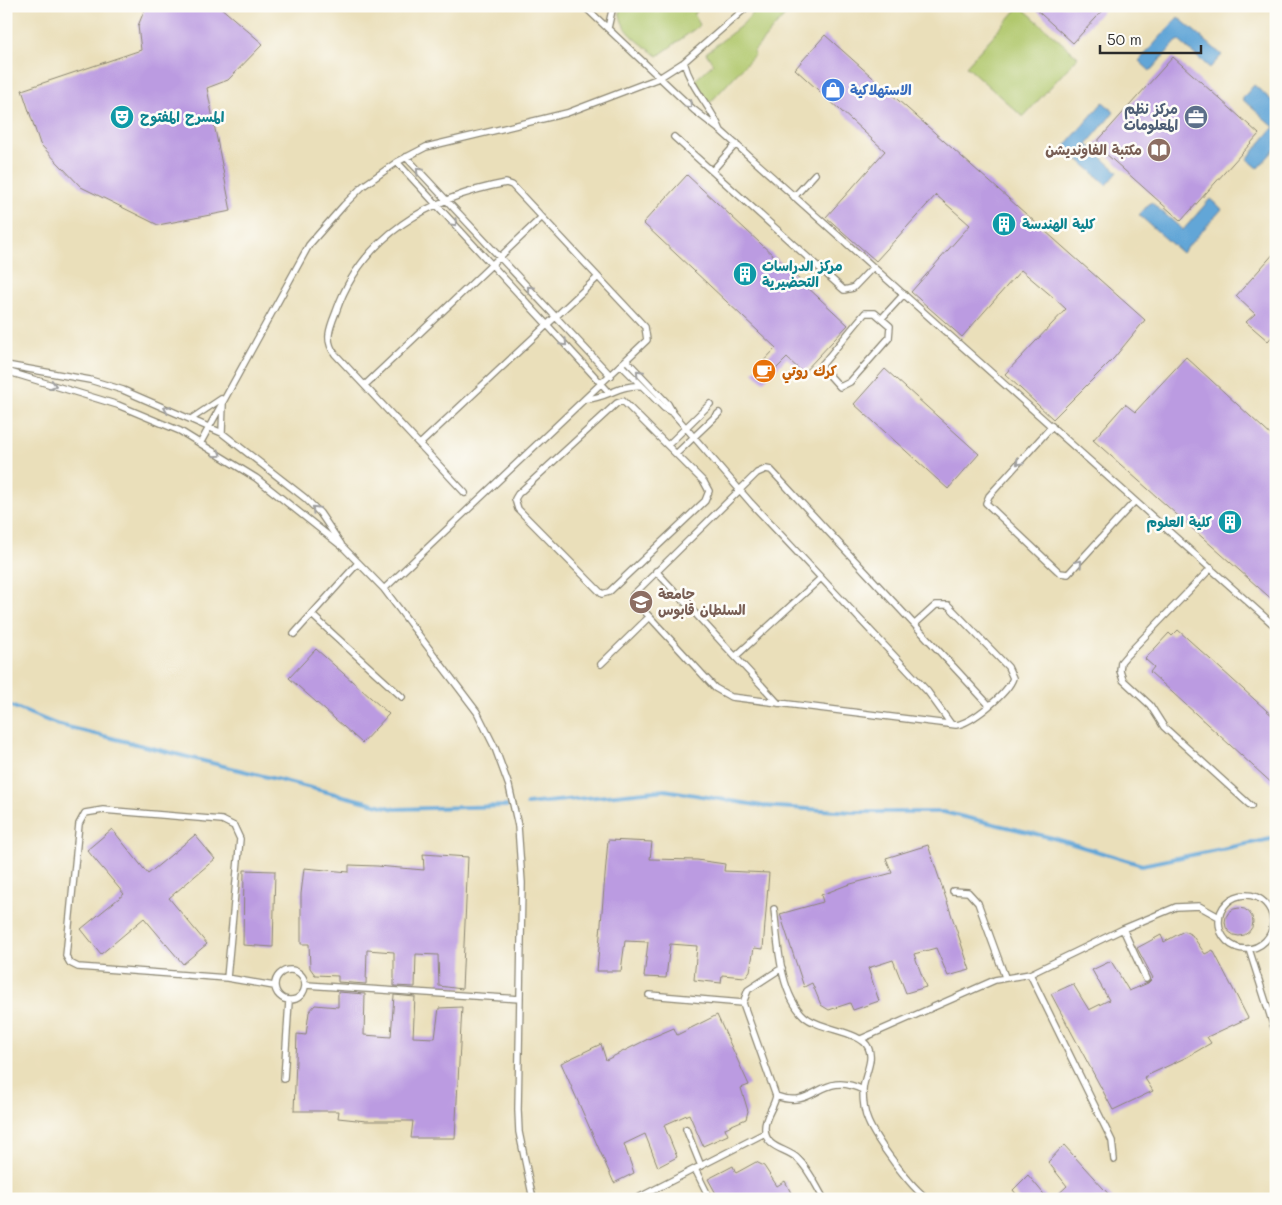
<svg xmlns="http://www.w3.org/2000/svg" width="1282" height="1205" viewBox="0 0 1282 1205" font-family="Mali,'Playpen Sans Arabic',sans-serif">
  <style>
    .green { fill: #b1c86d; stroke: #6e7a4c }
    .water { fill: #62a6d7; stroke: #466881 }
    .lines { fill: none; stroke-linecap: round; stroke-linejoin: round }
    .stream { stroke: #62a6d7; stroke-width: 4 }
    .building { fill: #bb9be1 }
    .service-casing { stroke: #8a8572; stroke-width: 8 }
    .service { stroke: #fff; stroke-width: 5.5 }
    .oneway { stroke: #a0a0a0 }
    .labels { text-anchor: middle; stroke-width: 5; stroke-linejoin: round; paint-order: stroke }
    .shop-label { font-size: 14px; font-weight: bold; fill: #366cbe; stroke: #fdfcf7; text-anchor: start }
    .service-label { font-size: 14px; font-weight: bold; fill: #4e5e75; stroke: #fdfcf7; text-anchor: end }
    .culture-label { font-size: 14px; font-weight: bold; fill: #0d838f; stroke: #fdfcf7; text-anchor: start }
    .education-label { font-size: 14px; font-weight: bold; fill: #785e54; stroke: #fdfcf7; text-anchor: end }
    .food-label { font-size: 14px; font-weight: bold; fill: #c56008; stroke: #fdfcf7; text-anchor: start }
  </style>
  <rect width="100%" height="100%" fill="#fdfcf7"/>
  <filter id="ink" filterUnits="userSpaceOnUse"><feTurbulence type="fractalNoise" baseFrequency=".02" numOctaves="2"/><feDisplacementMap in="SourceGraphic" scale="10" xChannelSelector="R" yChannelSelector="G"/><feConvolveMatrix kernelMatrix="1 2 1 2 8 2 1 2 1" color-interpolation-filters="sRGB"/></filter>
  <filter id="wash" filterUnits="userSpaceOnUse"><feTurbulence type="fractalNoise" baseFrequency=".0096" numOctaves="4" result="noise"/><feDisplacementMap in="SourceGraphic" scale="20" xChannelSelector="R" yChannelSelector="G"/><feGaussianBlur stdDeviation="1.12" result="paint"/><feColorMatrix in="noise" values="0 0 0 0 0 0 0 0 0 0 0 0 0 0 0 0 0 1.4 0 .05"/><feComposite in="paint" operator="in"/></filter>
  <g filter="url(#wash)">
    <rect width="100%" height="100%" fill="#eadfba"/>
    <path class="green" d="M620 6H633L635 9 638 6H702L694 14 700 25 658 56C642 44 616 29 620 6Z
      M759 6H793L753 52 755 54 708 105 693 82 713 64 706 53 742 25Z
      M1020 6 1078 57 1023 117 966 66Z"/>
    <path class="water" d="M1178 17 1222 55 1210 68 1178 40 1150 71 1139 61Z
      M1254 85 1276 104V148L1258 168 1247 159 1274 127 1242 99Z
      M1103 102 1114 112 1087 144 1118 172 1107 185 1064 147Z
      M1210 199 1222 209 1182 253 1139 215 1151 202 1183 230Z"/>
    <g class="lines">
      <path class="stream" d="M6 704 56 724 395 809 507 806
        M527 804 665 790 762 806 853 812H943L1053 838 1142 865 1276 838"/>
    </g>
    <g id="blocks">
      <path class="building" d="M146 6H219L263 44 228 80 207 88 231 211 158 225 81 187 40 144 22 90 141 50 138 26Z
        M1032 6H1107L1073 43Z
        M825 35 1145 320 1114 358 1053 419 1005 374 1066 309 1054 298 1021 270 962 337 911 292 970 225 936 195 876 261 826 217 885 151 795 69Z
        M1173 57 1259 134 1181 221 1095 144Z
        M687 175 848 325 803 373 787 358 763 382 753 372 776 348 643 223Z
        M1276 251V332L1268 341 1246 322 1255 314 1236 296Z
        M1186 357 1276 440V603L1093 440 1125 404 1135 412Z
        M885 369 979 454 948 489 854 404Z
        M1178 630 1276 719V787L1150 672 1154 667 1145 659 1169 633 1172 636Z
        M316 649 389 714 362 743 289 678Z
        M112 829 148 874 195 835 215 859 169 898 207 944 183 964 144 918 101 954 81 929 124 894 87 850Z
        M608 840 652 842 650 859 697 860 725 864 724 871 769 873 763 949 754 948 750 971 745 977 722 975 721 983 694 980 697 946 670 944 666 978 644 977 648 942 625 941 621 971H597Z
        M928 845 970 970 948 976 936 948 914 954 926 987 906 993 893 960 868 968 879 1001 853 1010 850 1003 829 1010 821 1005 812 983 804 987 780 914 823 902 821 895 847 885 892 873 886 858Z
        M423 854 468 857 462 989 439 986 438 955 416 954 415 987 394 986V952L367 950 366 984 338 982V976L315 975 310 968 309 944H301V894L304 868 349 872V865L377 866 424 870Z
        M244 870 275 871 273 947 243 945Z
        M1225 922a14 14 0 1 1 28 0a14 14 0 1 1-28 0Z
        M1184 931 1192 935 1205 954 1213 950 1248 1018 1207 1037 1211 1043 1187 1057 1144 1077 1153 1091 1113 1110 1051 994 1073 984 1089 1010 1109 1000 1092 970 1111 961 1129 991 1148 983 1153 978 1137 948 1161 935 1164 942Z
        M338 992 365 994 364 1035 391 1037 394 995 415 997 413 1037 435 1038 439 1008 462 1007 455 1138H411L413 1121H366L338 1118 339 1111H294L297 1034 306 1035 309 1012 315 1005 338 1007Z
        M717 1015 749 1085 741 1088 748 1111 746 1119 725 1128 728 1135 703 1146 689 1114 664 1125 677 1157 658 1167 645 1134 624 1144 634 1173 614 1183 561 1063 601 1044 606 1060 648 1039 674 1028 677 1035Z
        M1064 1145 1113 1199H1053L1067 1186 1048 1162Z
        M756 1162 764 1166 777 1186 785 1181 794 1199H719L708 1179 733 1166 736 1173Z
        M1028 1175 1048 1199H1020L1013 1190Z"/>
    </g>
  </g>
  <g filter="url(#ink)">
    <use href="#blocks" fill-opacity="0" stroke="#8a8572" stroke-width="1"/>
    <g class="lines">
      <g class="service-casing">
        <path id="service" d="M584 6 694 110 721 131 1276 627
          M608 28 613 6
          M684 62C691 89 711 106 721 131
          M674 137 844 290 853 288 873 267
          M406 157 611 376
          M397 162 609 392
          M712 171 736 144
          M794 197 815 174
          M865 313H875L890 326 889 338 850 382 840 387 821 366Z
          M882 318 904 294
          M627 361 668 404 673 413 751 503 928 692 951 724
          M6 365 90 380 123 390 222 433 305 498 320 513 341 544
          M622 366 664 408 673 413
          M6 371 118 405 180 431 256 478 344 548 384 589 477 712 495 748 509 786 518 826 522 883 518 1110 519 1132 533 1199
          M365 385 542 217
          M587 399C607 398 620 384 642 386
          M623 401 704 482 709 491 705 501 609 592 602 594 518 509 515 499 518 494 617 403Z
          M191 419 221 399
          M1052 426 989 496 986 503 1060 573 1068 574 1135 501
          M222 433 223 403
          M201 442 309 245 344 205 363 186 397 162 426 147 567 113 659 78 684 62 748 6
          M420 444 598 277
          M668 445 710 404
          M676 454 719 413
          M1211 568 1127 655 1121 662 1120 671 1123 680 1150 705 1164 727 1251 806
          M656 571 778 703
          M384 589 647 340 645 327 512 185 506 183C430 197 362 236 336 312 330 327 324 340 335 354L465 493
          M312 615 402 697
          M915 624 936 605H948L1008 667 1013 678C1008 693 972 723 956 725L731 697 715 688 635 601 633 595 757 473 766 469 771 470 989 705
          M294 634 358 563
          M736 656 821 578
          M601 664 649 617
          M953 891 968 892 978 903 1005 977
          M1219 922a27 27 0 1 1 54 0a27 27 0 1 1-54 0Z
          M774 909C778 941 779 993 804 1016 819 1030 860 1031 868 1047 875 1060 863 1077 863 1091 863 1101 864 1112 868 1121 876 1140 911 1188 928 1199
          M1123 929 1146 979
          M1249 949 1276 1034
          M782 968 748 990 743 1003 776 1096C774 1108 764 1117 765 1129 765 1149 787 1148 798 1159 809 1169 816 1186 824 1199
          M275 985a15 15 0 1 1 30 0a15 15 0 1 1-30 0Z
          M1030 974 1112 1141 1114 1160
          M227 978 240 839 234 826 222 820 103 810 85 813 79 824 66 956 70 963 78 967 227 978 233 979 274 986
          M306 985 520 999
          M649 995 743 1003
          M861 1039 995 980 1030 974 1123 929 1176 907 1199 906 1219 917
          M284 1079 289 1001
          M776 1096C816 1111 820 1069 863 1090
          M686 1129 701 1166
          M695 1169 710 1199
          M636 1199 765 1133"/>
      </g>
      <use href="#service" class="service"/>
    </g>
    <defs><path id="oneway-chevron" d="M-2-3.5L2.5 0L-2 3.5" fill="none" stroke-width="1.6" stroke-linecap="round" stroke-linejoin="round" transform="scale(1.25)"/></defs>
    <g class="oneway">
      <use href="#oneway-chevron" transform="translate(689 105) rotate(43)"/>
      <use href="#oneway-chevron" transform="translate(419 171) rotate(-133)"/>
      <use href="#oneway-chevron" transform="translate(454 223) rotate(47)"/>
      <use href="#oneway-chevron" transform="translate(530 289) rotate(-133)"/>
      <use href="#oneway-chevron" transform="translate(564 343) rotate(47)"/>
      <use href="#oneway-chevron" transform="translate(639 373) rotate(-133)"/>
      <use href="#oneway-chevron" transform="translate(53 385) rotate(16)"/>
      <use href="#oneway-chevron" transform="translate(167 409) rotate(-156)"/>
      <use href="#oneway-chevron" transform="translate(218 454) rotate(33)"/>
      <use href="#oneway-chevron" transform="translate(1019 462) rotate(133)"/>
      <use href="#oneway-chevron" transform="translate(315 509) rotate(-133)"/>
      <use href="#oneway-chevron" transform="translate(1079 563) rotate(-48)"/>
    </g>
  </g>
  <defs>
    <g id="shop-disc" transform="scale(1.25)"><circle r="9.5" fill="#3f7fe0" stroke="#fdfcf7"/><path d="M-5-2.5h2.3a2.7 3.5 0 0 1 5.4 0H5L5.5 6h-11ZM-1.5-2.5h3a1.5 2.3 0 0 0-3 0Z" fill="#fff"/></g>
    <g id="theatre-disc" transform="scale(1.25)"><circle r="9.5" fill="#0f9aa8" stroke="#fdfcf7"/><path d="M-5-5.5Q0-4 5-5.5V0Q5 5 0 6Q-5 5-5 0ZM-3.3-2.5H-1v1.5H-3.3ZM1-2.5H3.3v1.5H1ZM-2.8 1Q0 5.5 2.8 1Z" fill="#fff"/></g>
    <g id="office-disc" transform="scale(1.25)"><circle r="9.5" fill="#5c6f8a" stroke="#fdfcf7"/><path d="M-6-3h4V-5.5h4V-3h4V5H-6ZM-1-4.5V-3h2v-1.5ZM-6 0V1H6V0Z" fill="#fff"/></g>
    <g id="library-disc" transform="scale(1.25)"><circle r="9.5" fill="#8d6e63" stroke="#fdfcf7"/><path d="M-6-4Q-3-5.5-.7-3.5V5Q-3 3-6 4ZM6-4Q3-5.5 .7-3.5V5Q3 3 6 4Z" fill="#fff"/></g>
    <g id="building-disc" transform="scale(1.25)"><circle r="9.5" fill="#0f9aa8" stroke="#fdfcf7"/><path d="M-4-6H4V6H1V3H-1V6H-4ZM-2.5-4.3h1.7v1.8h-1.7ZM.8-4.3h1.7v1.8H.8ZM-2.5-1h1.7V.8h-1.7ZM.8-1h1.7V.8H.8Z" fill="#fff"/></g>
    <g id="cafe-disc" transform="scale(1.25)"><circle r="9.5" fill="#e8710a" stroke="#fdfcf7"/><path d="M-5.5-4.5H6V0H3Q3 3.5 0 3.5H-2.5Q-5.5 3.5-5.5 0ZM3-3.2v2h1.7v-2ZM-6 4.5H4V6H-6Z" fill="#fff"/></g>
    <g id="university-disc" transform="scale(1.25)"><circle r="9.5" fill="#8d6e63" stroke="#fdfcf7"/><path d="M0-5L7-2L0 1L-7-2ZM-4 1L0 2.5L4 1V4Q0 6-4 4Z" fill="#fff"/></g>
  </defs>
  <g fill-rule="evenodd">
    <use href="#shop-disc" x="833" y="90"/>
    <use href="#theatre-disc" x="122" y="117"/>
    <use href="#office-disc" x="1196" y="117"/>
    <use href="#library-disc" x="1159" y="150"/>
    <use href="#building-disc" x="1004" y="224"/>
    <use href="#building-disc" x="745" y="274"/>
    <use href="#cafe-disc" x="764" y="371"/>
    <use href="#building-disc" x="1230" y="522"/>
    <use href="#university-disc" x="641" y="602"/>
  </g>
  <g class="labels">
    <g class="shop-label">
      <text x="850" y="95">الاستهلاكية</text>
    </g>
    <g class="service-label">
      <text x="1178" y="114">مركز نظم<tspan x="1178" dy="16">المعلومات</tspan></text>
    </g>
    <g class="culture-label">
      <text x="140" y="122">المسرح المفتوح</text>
      <text x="1022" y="229">كلية الهندسة</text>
      <text x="762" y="271">مركز الدراسات<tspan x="762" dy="16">التحضيرية</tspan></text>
      <text x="1212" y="527" text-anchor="end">كلية العلوم</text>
    </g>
    <g class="education-label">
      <text x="1142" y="155">مكتبة الفاونديشن</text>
      <text x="658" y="599" text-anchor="start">جامعة<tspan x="658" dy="16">السلطان قابوس</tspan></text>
    </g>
    <g class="food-label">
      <text x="782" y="376">كرك روتي</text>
    </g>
  </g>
  <rect width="1282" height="1205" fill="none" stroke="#fdfcf7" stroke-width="25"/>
  <path d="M1100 45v8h101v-8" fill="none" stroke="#2b2b2b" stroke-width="2.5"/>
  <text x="1107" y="45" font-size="15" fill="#2b2b2b" stroke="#fdfcf7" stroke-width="4" paint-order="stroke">50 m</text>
</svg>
